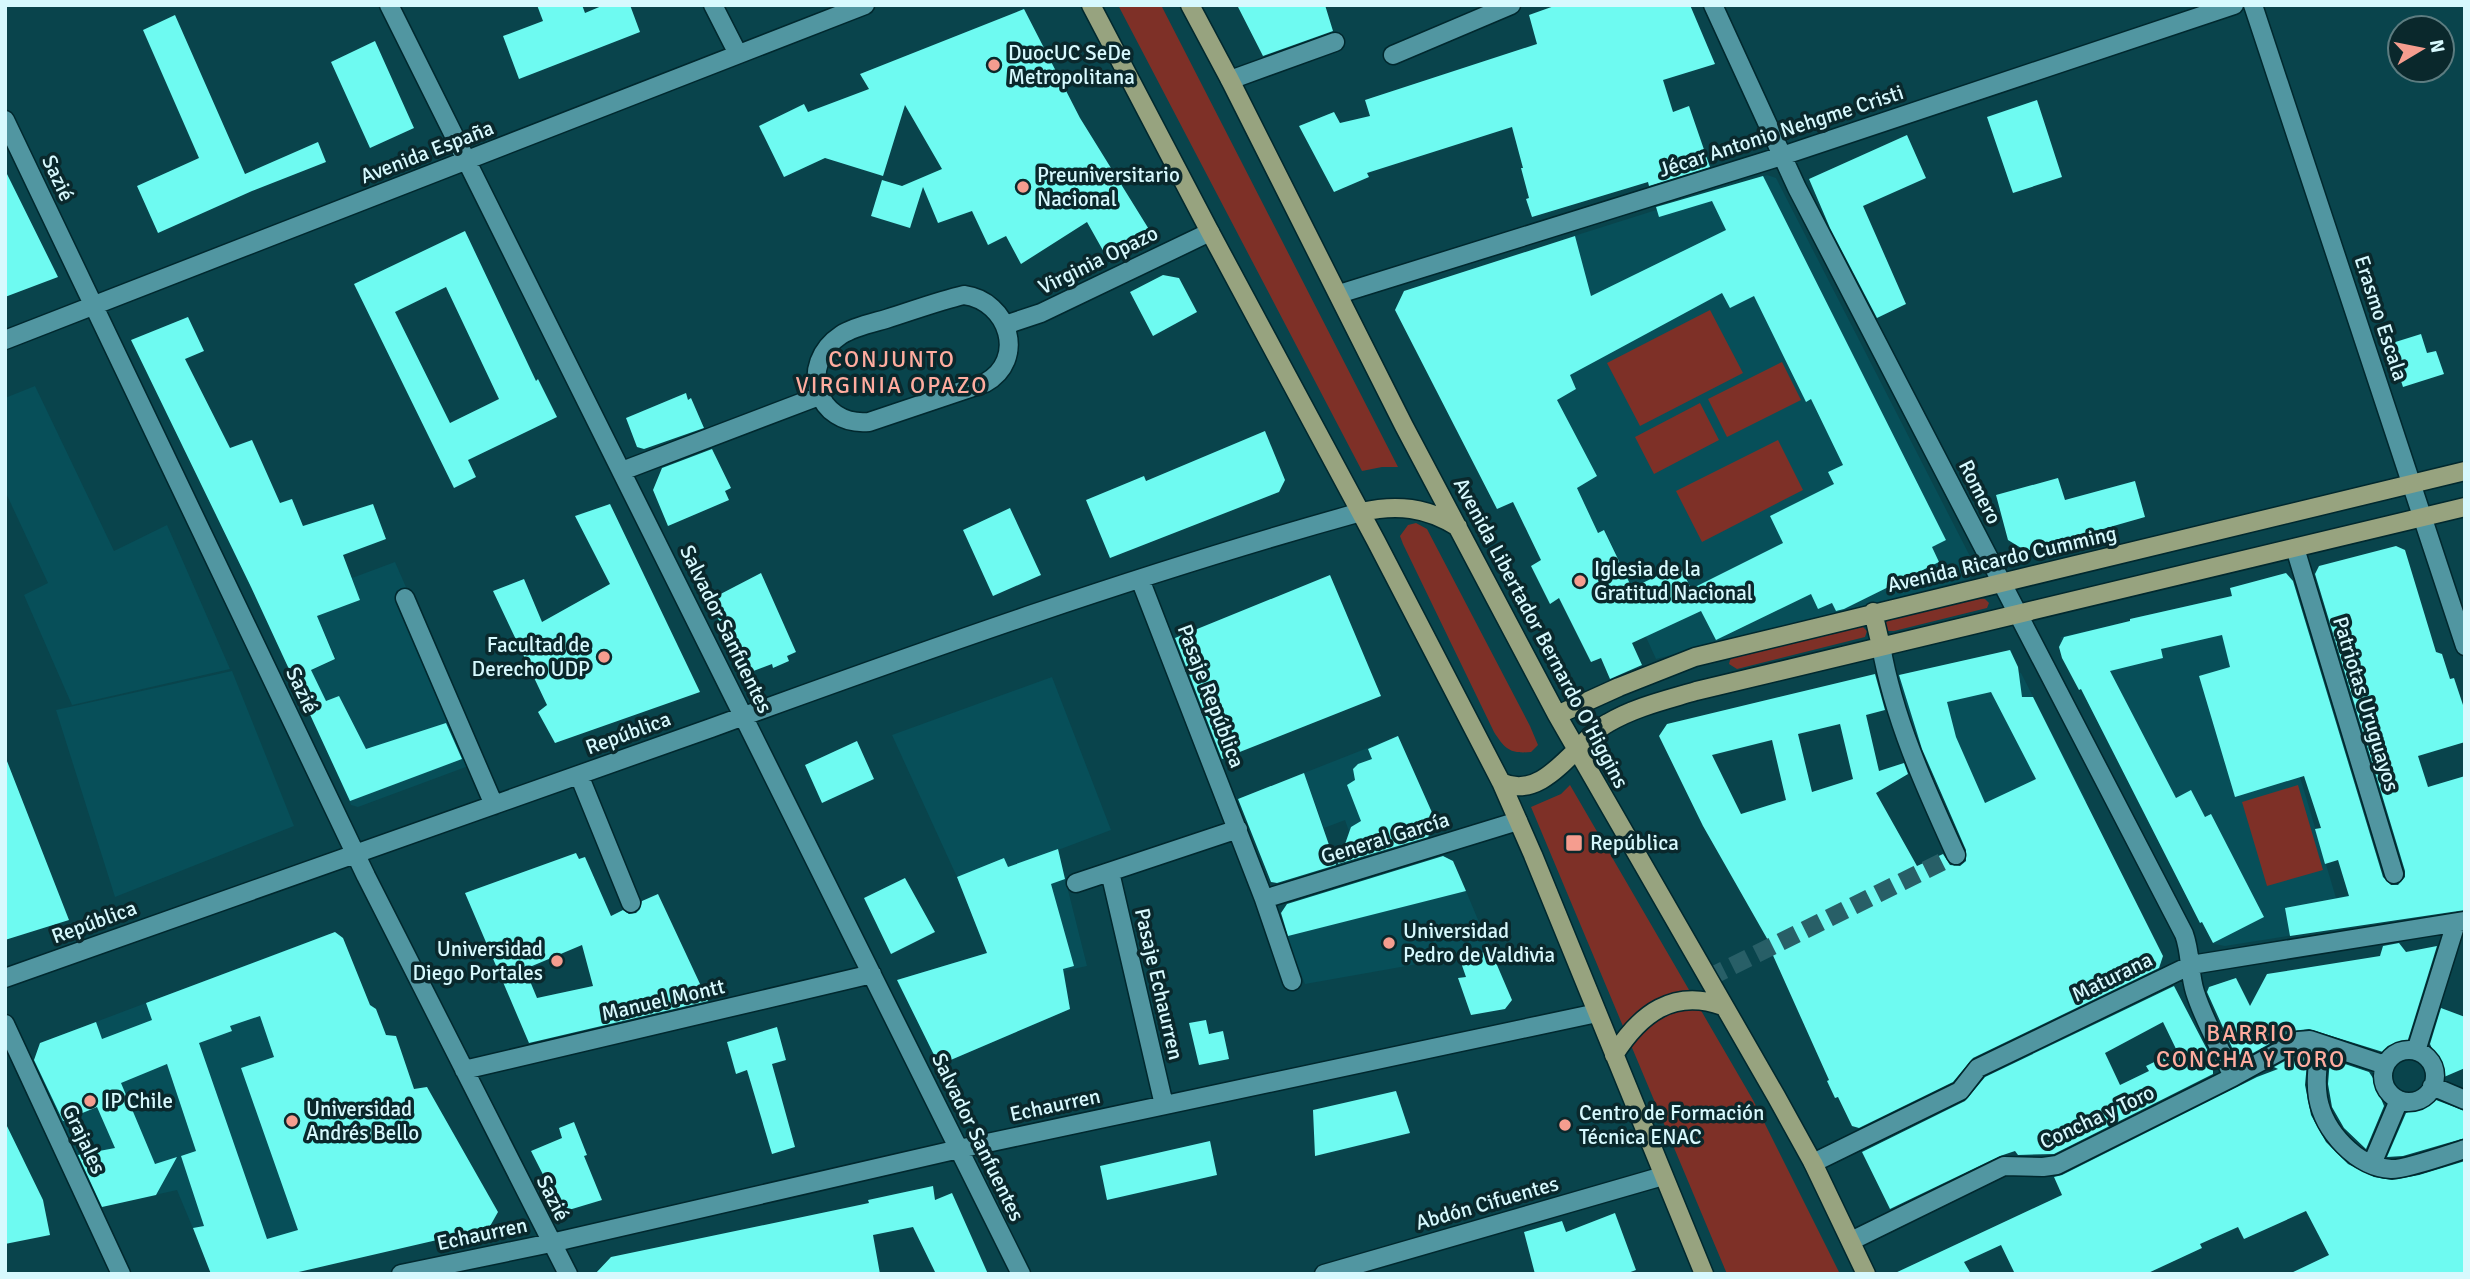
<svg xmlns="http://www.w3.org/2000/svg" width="2470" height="1279" viewBox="0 0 2470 1279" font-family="Signika,sans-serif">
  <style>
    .built { fill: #074f59 }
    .green { fill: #7e3027 }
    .building { fill: #6efaf1; fill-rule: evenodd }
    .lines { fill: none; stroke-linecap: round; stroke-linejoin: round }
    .minor-tunnel { stroke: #285f67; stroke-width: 18; stroke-dasharray: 18 9; stroke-linecap: butt }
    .minor-casing { stroke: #01282e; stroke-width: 21 }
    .major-casing { stroke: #01282e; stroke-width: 21 }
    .minor { stroke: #5196a1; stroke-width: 18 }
    .major { stroke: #97a37f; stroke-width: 18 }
    .poi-dot { fill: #f59d8f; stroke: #0a282c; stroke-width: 2.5 }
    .labels { text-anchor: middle; stroke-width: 7; stroke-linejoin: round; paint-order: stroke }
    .poi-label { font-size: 21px; fill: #d7f9fe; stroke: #0a282c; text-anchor: start }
    .street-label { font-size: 21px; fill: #d7f9fe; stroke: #0a282c }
    .neighbourhood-label { font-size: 23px; letter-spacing: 2px; fill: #ffac9f; stroke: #0a282c }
  </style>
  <rect width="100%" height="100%" fill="#09444c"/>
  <path class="built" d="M1767 175 1776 178 1974 564 1973 573 1969 579 1656 659 1616 571 1622 567 1605 530 1598 533 1577 488 1597 476 1556 400 1576 388 1569 375 1574 236Z
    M35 386 114 551 167 525 230 669 72 705 24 595 48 583 5 491V398Z
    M395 562 482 761 358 807 351 805 295 678 336 659 317 616 360 600 352 578Z
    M2243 585 2336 898 2448 872 2459 909 2225 946 2214 944 2202 922 2200 923 2081 689 2062 658 2059 647 2061 637 2130 621V619L2231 596 2230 588Z
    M2011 650 2018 672 2021 673 2087 802 1969 857 1891 677Z
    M232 671 294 826 115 897 56 710Z
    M1052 677 1111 830 1058 850 1087 966 1064 971 1070 1009 939 1065 897 980 987 953 957 877 892 735Z
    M1398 736 1434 817V829L1358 857 1345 820 1324 828 1304 773Z
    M1466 891 1491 951 1305 984 1286 936Z
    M329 934 343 938 370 1007 387 1038 409 1091 427 1087 497 1212 212 1274 177 1190 101 1207 34 1061 40 1043Z"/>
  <path class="green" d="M1118 5H1161L1398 467H1382L1362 471Z
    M1710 310 1743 373 1640 426 1607 363Z
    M1782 362 1801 400 1727 437 1708 399Z
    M1700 403 1719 440 1654 474 1635 437Z
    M1778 440 1803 490 1702 542 1676 491Z
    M1416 523 1427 529 1530 726 1538 745 1531 752C1510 754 1505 749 1494 732L1403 544 1400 536 1408 525Z
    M1979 598 1985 599 1989 603 1987 608 1894 631H1888L1885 627 1886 622 1891 619Z
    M1856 627H1863L1867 631 1865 637 1737 669 1729 664 1730 660 1734 657Z
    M1570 785 1753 1100 1840 1274H1727L1531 807 1561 794Z
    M2298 785 2323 870 2267 886 2242 802Z"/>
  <path class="building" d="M537 5H582L585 13 604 5H630L640 32 519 79 503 36 543 21Z
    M1237 5H1325L1333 31 1263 56Z
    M1557 5H1690L1715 64 1663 80 1673 112 1689 106 1710 167 1649 186 1648 182 1532 217 1526 199 1529 198 1521 168H1523L1512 127 1367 173 1369 177 1334 192 1299 126 1334 112 1340 123 1370 116 1365 100 1537 44 1529 15Z
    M1024 9 1080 118 1150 231 1146 243 1110 263 1087 222 1021 264 1006 236 988 245 972 211 938 223 923 187 910 228 871 216 882 180 902 186 942 169 905 105 883 176 825 158 784 177 759 126 804 104 808 112 869 89 860 74Z
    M175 15 245 174 318 142 326 162 252 191 158 233 137 186 199 158 143 30Z
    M375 41 414 128 370 148 331 62Z
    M2037 100 2062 177 2013 193 1987 117Z
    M1907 135 1926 178 1863 206 1906 304 1877 318 1830 228 1809 179Z
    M5 170 58 277 5 297Z
    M1763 176 1946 540 1932 547 1939 562 1844 609 1836 611 1832 603 1818 609 1811 594 1716 640 1701 611 1632 643 1642 665 1610 679 1601 658 1591 662 1559 598 1550 604 1531 566 1541 560 1513 502 1497 509 1395 310 1404 291 1575 236 1591 296 1726 230 1712 201 1659 217 1656 207ZM1722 293 1730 308 1754 296 1806 402 1811 399 1843 465 1828 472 1834 484 1770 516 1783 543 1691 589 1680 565 1632 588 1604 530 1598 533 1577 488 1597 476 1557 400 1576 389 1570 375Z
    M465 231 536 381 538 379 557 417 468 460 476 477 454 488 354 284ZM446 287 499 399 450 423 395 312Z
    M1163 275 1179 278 1197 312 1153 336 1130 292Z
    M188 317 204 351 185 359 230 448 252 440 280 503 292 499 303 526 373 504 386 539 343 555 360 600 317 616 335 659 311 670 326 701 339 696 366 749 446 723 462 759 350 801 251 587 131 340Z
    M2421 334 2427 353 2436 351 2444 374 2403 387 2389 344Z
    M686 393 688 400 691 398 704 428 644 449 637 447 626 418Z
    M1265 431 1285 480 1279 492 1110 558 1086 500 1144 476 1146 481Z
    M712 449 731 488 725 491 729 500 668 526 653 490 662 468Z
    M2058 478 2065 500 2135 481 2145 517 2026 551 2008 540 1996 495Z
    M610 504 700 692 555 743 538 712 547 705 493 591 524 579 542 622 610 584 575 516Z
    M1010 508 1041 575 993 596 963 530Z
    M2396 546 2405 550 2436 652 2442 654 2450 679 2454 678 2465 711V742L2418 756 2428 787 2465 776V910L2290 936 2285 908 2349 896 2338 860 2325 864 2315 829 2321 828 2304 776 2235 797 2199 676 2230 667 2222 635 2161 649 2163 658 2110 671 2176 798 2191 790 2205 817 2211 814 2264 917 2213 943 2202 922 2200 923 2081 689 2079 690 2062 658 2059 647 2064 637 2130 621V619L2232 596 2230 588 2286 573 2293 581 2383 877 2391 885H2398L2405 877V871L2315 574 2319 566Z
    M761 573 796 652 787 656 789 661 773 668 772 664 748 673 741 665 709 600Z
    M1330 575 1381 696 1222 759 1175 638Z
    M2010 650 2018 667 2022 697H2033L2163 956 2159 968 1973 1058 1953 1082 1859 1128 1852 1126 1838 1097 1835 1098 1827 1081 1829 1080 1771 951 1773 949 1703 826 1659 736 1667 724 1875 674 1885 710 1866 715 1879 771 1904 763 1908 774 1876 793 1917 866 1943 854 1950 865 1960 866 1966 861V850L1922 749 1899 675ZM1991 692 2036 779 1985 803 1956 737 1947 702ZM1840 724 1853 779 1812 792 1798 734ZM1772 740 1786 800 1741 814 1712 755Z
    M1398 736 1434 817V829L1428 837 1338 864 1351 827 1361 821 1347 785 1355 780 1353 769 1358 764 1372 759 1368 749Z
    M857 741 874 779 822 803 805 765Z
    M5 756 69 920 5 940Z
    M1304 773 1336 865 1277 883 1271 882 1238 799Z
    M1058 849 1065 879 1051 884 1074 966 1063 969 1070 1009 939 1065 897 980 987 953 957 877 1004 858 1008 867Z
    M576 853 579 859 585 857 611 916 623 910 629 914 636 913 640 909 642 901 658 894 708 1001 529 1043 465 893ZM582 945 593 986 537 998 525 969Z
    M1443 856 1453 861 1466 891 1288 936 1281 913 1287 904Z
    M905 878 935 932 891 954 864 898Z
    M335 932 343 938 370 1005 376 1009 386 1035 396 1036 414 1089 427 1087 498 1212 489 1228 290 1274H211L193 1228 204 1226 181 1156 196 1151 167 1064 121 1083 155 1164 177 1157 156 1195 102 1207 78 1155 115 1148 97 1107 63 1121 34 1060 40 1043 96 1022 102 1039 152 1020 146 1003ZM260 1016 274 1057 241 1068 298 1230 267 1239 199 1043 232 1031 230 1026Z
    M2399 943 2406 952 2437 946 2406 1046 2383 1052 2309 1029 2292 1031 2246 1057 2234 1052 2207 992 2209 987 2236 978 2250 1006 2267 974 2380 956 2383 946Z
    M1491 951 1512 1000 1505 1009 1471 1015 1458 978 1466 977 1459 957Z
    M2174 986 2213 1061V1074L2054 1154 2018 1155 2015 1151 2000 1156 1890 1209 1862 1152 1965 1101 1985 1077ZM2163 1022 2177 1051 2146 1066 2149 1071 2120 1085 2105 1053Z
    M2441 1008 2465 1017V1068L2444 1077 2430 1044Z
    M1206 1020 1209 1034 1223 1031 1229 1059 1199 1065 1189 1023Z
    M777 1027 786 1060 772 1064 795 1147 772 1154 747 1070 736 1074 727 1042Z
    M2301 1052H2308L2305 1085 2311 1115 2326 1142 2348 1164 2374 1177 2392 1180 2419 1175 2465 1161V1274H2289L2329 1255 2306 1211 2244 1239 2238 1227 2200 1244 2202 1248 2146 1274H2015L2001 1245 1964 1262 1971 1274H1893L2062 1195 2054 1177 2062 1175 2257 1077 2278 1069 2274 1067Z
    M2330 1059 2369 1072 2382 1092 2380 1096 2384 1106 2366 1149 2344 1128 2332 1107 2328 1084Z
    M1396 1091 1410 1133 1315 1156 1313 1110Z
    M2436 1100 2465 1111V1138L2403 1156 2387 1157 2406 1113Z
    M5 1122 43 1200 50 1235 5 1244Z
    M574 1122 587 1155 584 1156 602 1200 562 1212 531 1151 562 1138 559 1128Z
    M1210 1141 1217 1175 1107 1200 1100 1166Z
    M933 1186 935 1200 952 1193 988 1274H936L913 1227 873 1235 880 1274H595L611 1257 869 1203 868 1200Z
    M1615 1213 1636 1270 1625 1274H1535L1524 1232 1562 1221 1566 1232Z"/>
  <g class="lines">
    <path class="minor-tunnel" d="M1708 978 1956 855"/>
    <g class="minor-casing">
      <path id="minor" d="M389 5 1021 1274
        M713 5 738 54
        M1713 5 1797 188 2184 934C2191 953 2189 973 2195 992 2204 1021 2221 1049 2233 1077
        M2253 5 2465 646
        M1393 55 1511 5
        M1230 80 1335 42
        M5 120 366 876 568 1274
        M1339 294 1782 156 2234 5
        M964 295C1009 301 1027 360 985 383L869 422C816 427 797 364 841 335 853 327 872 323 886 319 912 311 938 301 964 295Z
        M1005 325 1041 313 1210 232
        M5 340 865 5
        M622 471 819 396
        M2295 548 2394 874
        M1140 579 1264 899 1292 981
        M405 598 494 805
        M1881 646C1894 720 1925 787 1956 855
        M579 775 631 903
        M1110 872 1164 1105
        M1076 883 1238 829
        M1264 899 1518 821
        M5 978C241 894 477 813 711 728 925 650 1141 573 1361 512
        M5 1024 121 1274
        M2321 1044C2318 1062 2315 1080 2318 1098 2324 1131 2356 1167 2391 1169 2404 1170 2449 1154 2465 1149
        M2383 1076a26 26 0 1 1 52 0a26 26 0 1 1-52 0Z
        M2416 1051 2456 923
        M464 1070 872 974
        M2432 1086 2465 1100
        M1813 1163 1960 1091 1978 1068 2191 965 2465 921
        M2372 1164 2399 1100
        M1851 1241 2004 1166 2043 1167 2057 1165 2233 1077 2298 1041 2310 1040 2385 1065
        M401 1274 551 1243 959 1149 1597 1013
        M1324 1274 1663 1176"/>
    </g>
    <g class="major-casing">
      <path id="major" d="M1091 5 1210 232 1376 541 1501 782 1533 855 1704 1274
        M1190 5 1230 80 1404 426 1557 715 1776 1096 1813 1163 1866 1274
        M1361 512C1397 504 1426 507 1458 527
        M1873 612 1881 646
        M1557 715 1619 687 1695 657 2465 471
        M1501 782C1545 803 1575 741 1608 723 1635 707 1666 700 1696 691L2465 507
        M1614 1055C1640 1014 1673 988 1723 1006"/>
    </g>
    <use href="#minor" class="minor"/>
    <use href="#major" class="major"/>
  </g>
  <g class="poi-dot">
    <circle cx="994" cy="65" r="7"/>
    <circle cx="1023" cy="187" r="7"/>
    <circle cx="1580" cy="581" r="7"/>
    <circle cx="604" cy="657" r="7"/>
    <rect x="1565" y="834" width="18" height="18" rx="3.5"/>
    <circle cx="1389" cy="943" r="7"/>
    <circle cx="557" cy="961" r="7"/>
    <circle cx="90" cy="1101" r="7"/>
    <circle cx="292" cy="1121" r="7"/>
    <circle cx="1565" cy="1125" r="7"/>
  </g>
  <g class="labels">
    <g class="poi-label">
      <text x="1008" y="60">DuocUC SeDe<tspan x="1008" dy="24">Metropolitana</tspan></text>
      <text x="1037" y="182">Preuniversitario<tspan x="1037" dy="24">Nacional</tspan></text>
      <text x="1594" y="576">Iglesia de la<tspan x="1594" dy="24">Gratitud Nacional</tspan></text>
      <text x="590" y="652" text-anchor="end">Facultad de<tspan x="590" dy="24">Derecho UDP</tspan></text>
      <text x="1590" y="850">República</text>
      <text x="1403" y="938">Universidad<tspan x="1403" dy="24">Pedro de Valdivia</tspan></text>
      <text x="543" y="956" text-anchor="end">Universidad<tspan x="543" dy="24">Diego Portales</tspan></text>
      <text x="104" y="1108">IP Chile</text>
      <text x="306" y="1116">Universidad<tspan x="306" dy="24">Andrés Bello</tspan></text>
      <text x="1579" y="1120">Centro de Formación<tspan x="1579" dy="24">Técnica ENAC</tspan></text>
    </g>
    <g class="street-label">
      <text transform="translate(1781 131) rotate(-18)" y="7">Jécar Antonio Nehgme Cristi</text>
      <text transform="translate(427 152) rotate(-21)" y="7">Avenida España</text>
      <text transform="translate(58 178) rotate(65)" y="7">Sazié</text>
      <text transform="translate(1098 260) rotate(-26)" y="7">Virginia Opazo</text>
      <text transform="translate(2381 318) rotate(72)" y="7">Erasmo Escala</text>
      <text transform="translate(1980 492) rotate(63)" y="7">Romero</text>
      <text transform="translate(2002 559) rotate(-13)" y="7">Avenida Ricardo Cumming</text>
      <text transform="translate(726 629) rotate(64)" y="7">Salvador Sanfuentes</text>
      <text transform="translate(1541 633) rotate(62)" y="7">Avenida Libertador Bernardo O'Higgins</text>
      <text transform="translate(302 690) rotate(65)" y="7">Sazié</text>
      <text transform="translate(1211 696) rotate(69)" y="7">Pasaje República</text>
      <text transform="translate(2366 704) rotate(73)" y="7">Patriotas Uruguayos</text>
      <text transform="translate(628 733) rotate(-20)" y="7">República</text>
      <text transform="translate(1385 838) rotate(-17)" y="7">General García</text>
      <text transform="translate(94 922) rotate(-20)" y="7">República</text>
      <text transform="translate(2112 977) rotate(-26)" y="7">Maturana</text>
      <text transform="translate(1159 984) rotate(77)" y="7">Pasaje Echaurren</text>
      <text transform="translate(663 1000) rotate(-13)" y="7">Manuel Montt</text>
      <text transform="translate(1055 1105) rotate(-12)" y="7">Echaurren</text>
      <text transform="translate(2097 1117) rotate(-25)" y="7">Concha y Toro</text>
      <text transform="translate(978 1137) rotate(64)" y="7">Salvador Sanfuentes</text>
      <text transform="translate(84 1139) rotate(65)" y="7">Grajales</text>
      <text transform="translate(553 1198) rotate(63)" y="7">Sazié</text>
      <text transform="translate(1487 1203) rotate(-16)" y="7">Abdón Cifuentes</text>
      <text transform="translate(482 1234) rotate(-12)" y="7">Echaurren</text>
    </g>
    <g class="neighbourhood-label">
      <text x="892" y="367">CONJUNTO<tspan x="892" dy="26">VIRGINIA OPAZO</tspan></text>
      <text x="2251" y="1041">BARRIO<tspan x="2251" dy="26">CONCHA Y TORO</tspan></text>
    </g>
  </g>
  <rect width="2470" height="1279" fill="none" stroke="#d7f9fe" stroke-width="14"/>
  <g transform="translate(2421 49) rotate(80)"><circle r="33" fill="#0a282c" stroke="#5c7c80" stroke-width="2"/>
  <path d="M0-5L12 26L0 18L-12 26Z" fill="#f59d8f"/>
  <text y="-10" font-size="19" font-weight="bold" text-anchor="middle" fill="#d7f9fe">N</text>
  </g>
</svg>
